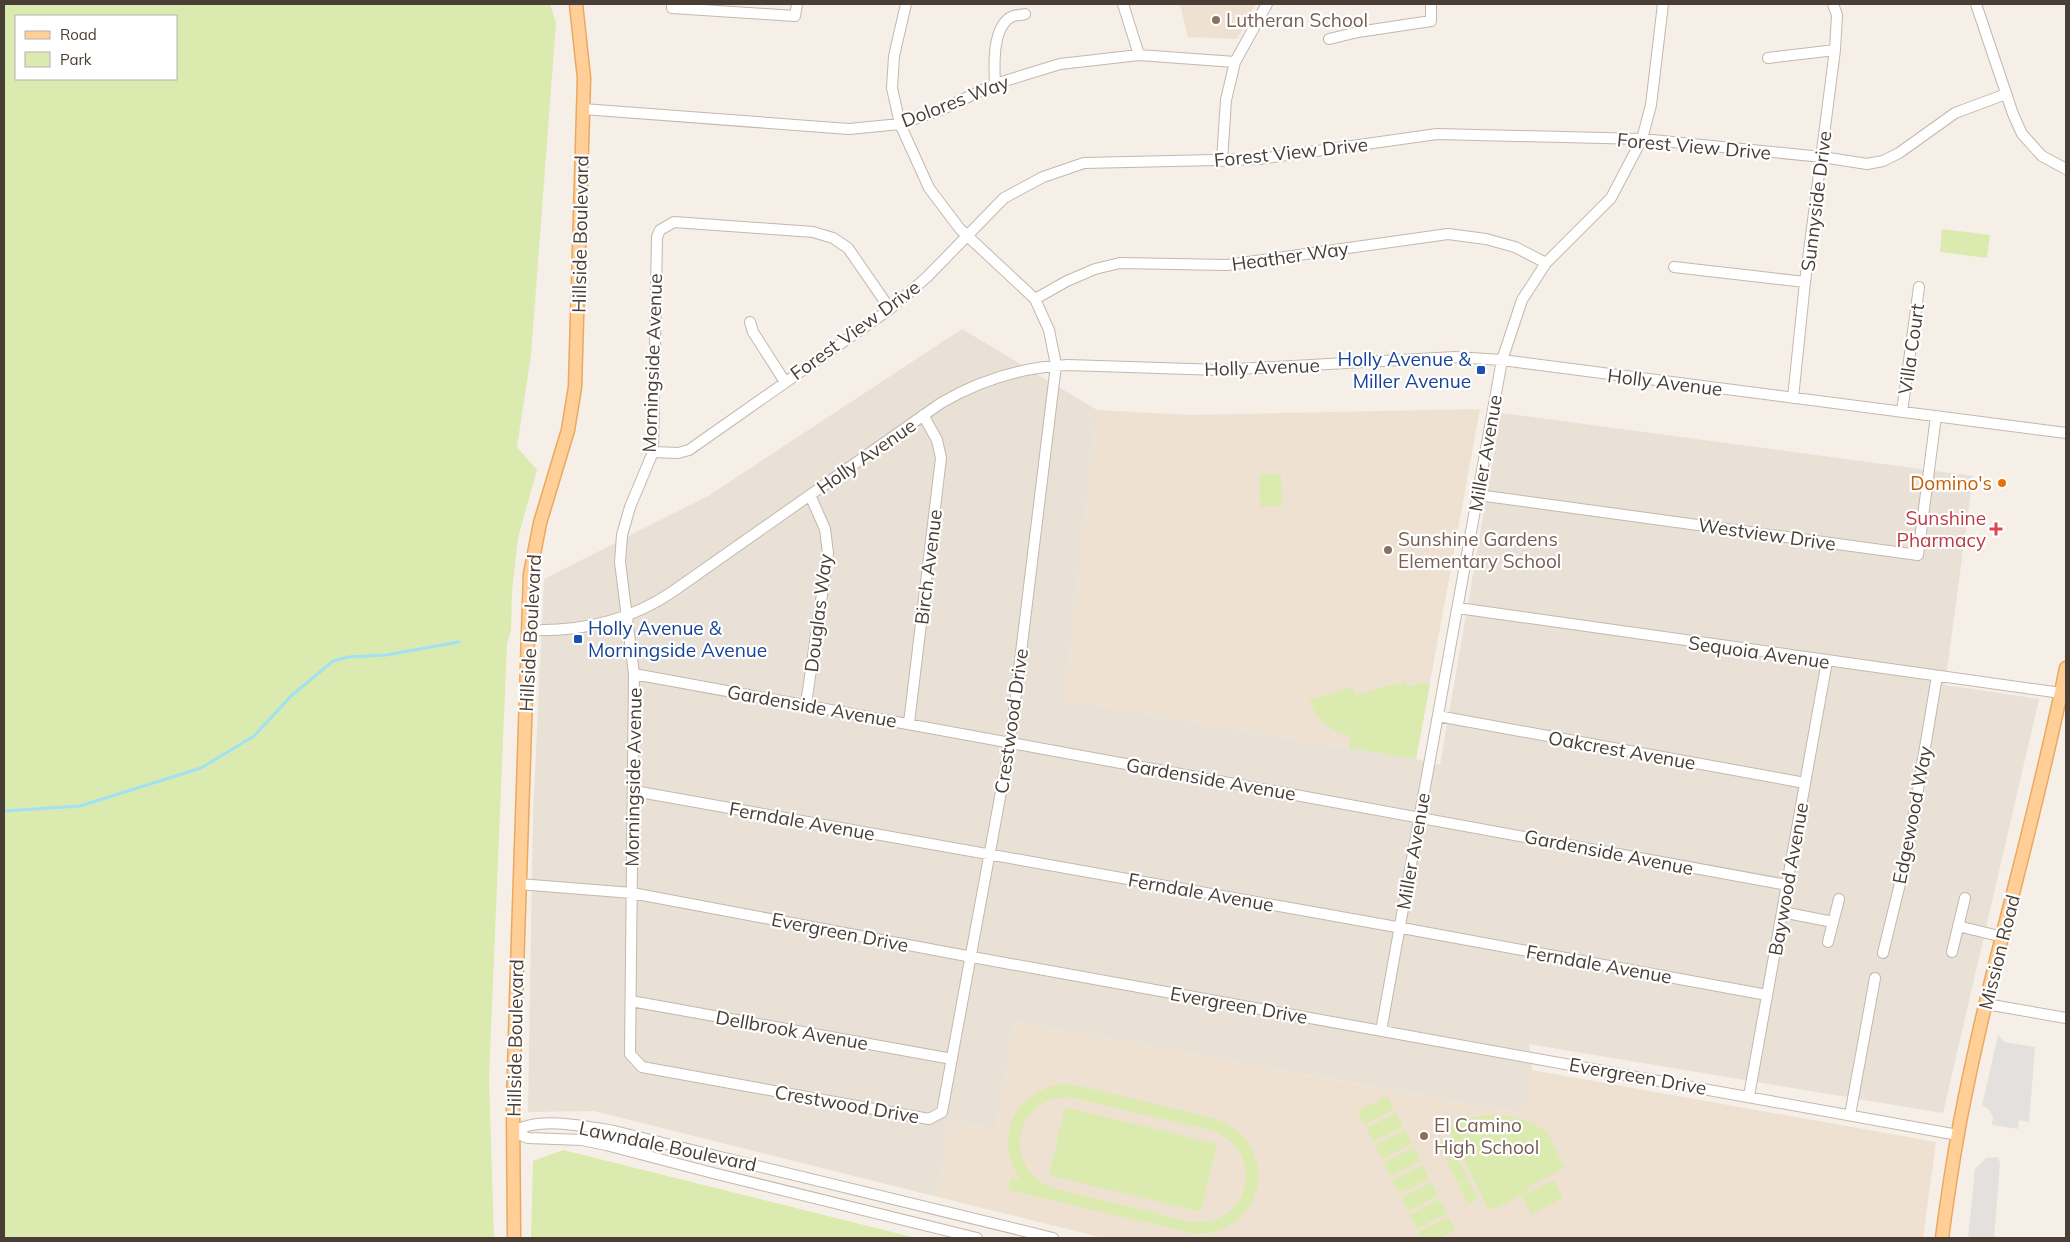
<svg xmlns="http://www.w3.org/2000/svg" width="2070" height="1242" viewBox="0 0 2070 1242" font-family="Mulish,sans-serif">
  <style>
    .residential { fill: #e9e0d6 }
    .education { fill: #efe1d1 }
    .green { fill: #dbebaf; fill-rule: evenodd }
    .parking { fill: #e3e0dd }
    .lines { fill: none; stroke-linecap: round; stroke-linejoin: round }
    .stream { stroke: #a2e1f4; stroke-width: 3 }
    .minor-casing { stroke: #c4b8ad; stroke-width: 12 }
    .major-casing { stroke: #eaa961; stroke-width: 15 }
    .minor { stroke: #fff; stroke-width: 10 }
    .major { stroke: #ffcf97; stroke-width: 12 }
    .education-dot { fill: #8d6e63; stroke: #fff; stroke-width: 2 }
    .transit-dot { fill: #1a4fb4; stroke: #fff; stroke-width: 2 }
    .food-dot { fill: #e8710a; stroke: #fff; stroke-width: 2 }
    .health-dot { fill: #e0444e; stroke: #fff; stroke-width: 2 }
    .labels { text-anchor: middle; stroke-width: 4.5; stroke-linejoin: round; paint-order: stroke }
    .education-label { font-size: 19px; fill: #785e54; stroke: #fff; text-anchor: start }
    .street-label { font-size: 19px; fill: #493e36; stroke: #fff }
    .transit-label { font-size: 19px; fill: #164399; stroke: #fff; text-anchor: end }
    .food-label { font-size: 19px; fill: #c56008; stroke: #fff; text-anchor: end }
    .health-label { font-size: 19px; fill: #be3a42; stroke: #fff; text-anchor: end }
  </style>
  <rect width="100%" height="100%" fill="#f5efe8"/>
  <path class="residential" d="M962 329 1097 410 1065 700 1416 759 1440 765 1501 413 1973 476 1945 685 2039 699 1943 1113 1529 1044 1532 1070 1524 1114 1015 1022 997 1129 950 1123 938 1197 594 1111 528 1112 533 817 544 579 708 496Z"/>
  <path class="education" d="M1180 4H1256L1237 39 1188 37Z
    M1480 409 1416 759 1065 700 1097 410 1190 415Z
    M1015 1022 1523 1114 1532 1070 1936 1142 1923 1238H1104L938 1197 950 1123 997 1129Z"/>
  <path class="green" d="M4 4H550L556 23 531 355 517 447 537 470 518 538 512 592 511 631 507 643 489 1079 494 1238H4ZM16 16H176V79H16Z
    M1942 229 1990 235 1987 258 1940 252Z
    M1259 474H1281L1282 506 1260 507Z
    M1406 681 1407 687 1421 683 1430 684 1416 759 1349 748 1350 736C1329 730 1317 721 1309 700L1352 687 1355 695Z
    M1062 1084 1080 1086 1213 1118C1282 1140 1269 1233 1196 1234L1008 1190 1011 1178 1020 1180C993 1139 1013 1092 1062 1084ZM1070 1097 1210 1130C1228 1136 1241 1148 1245 1167 1251 1193 1231 1219 1205 1222 1189 1224 1172 1217 1156 1213 1123 1205 1089 1197 1056 1189 1001 1171 1012 1096 1070 1097Z
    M1387 1096 1394 1109 1364 1125 1357 1111Z
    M1065 1107 1217 1144 1201 1212 1049 1175Z
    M1396 1113 1403 1127 1373 1142 1366 1128Z
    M1487 1115C1509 1114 1529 1119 1548 1133L1565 1168 1531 1185 1526 1193 1494 1209 1487 1207 1462 1156 1448 1163 1438 1143 1452 1136 1448 1127 1464 1120Z
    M1405 1130 1412 1144 1382 1159 1375 1145Z
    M1414 1147 1420 1161 1390 1176 1383 1163Z
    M563 1150 916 1238H531L533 1161Z
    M1458 1159 1468 1178 1458 1184 1448 1164Z
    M1422 1165 1429 1179 1399 1194 1392 1180Z
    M1468 1179 1478 1199 1468 1204 1458 1185Z
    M1554 1180 1563 1198 1531 1215 1522 1196Z
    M1431 1182 1438 1196 1408 1211 1401 1198Z
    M1439 1199 1447 1213 1417 1229 1409 1215Z
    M1448 1217 1455 1230 1440 1238H1421L1418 1232Z"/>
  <path class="parking" d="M1998 1035 2004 1042 2035 1047 2029 1122 2019 1120 2018 1129 1992 1125 1993 1116 1987 1108 1982 1106Z
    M1998 1157 2000 1164 1994 1238H1968L1975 1169 1986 1158Z"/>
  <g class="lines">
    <path class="stream" d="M4 811 80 806 201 768 254 736 291 696 333 661 348 657 386 655 459 642"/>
    <g class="minor-casing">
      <path id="minor" d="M672 4V8L795 16 797 4
        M1123 4 1139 55
        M1976 4 2013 114 2022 134 2042 156 2066 169
        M1329 39 1358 32 1431 21V4
        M1768 58 1835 50
        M995 84C994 65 992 25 1013 16 1017 15 1022 15 1025 14
        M583 109 849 129 900 124 943 109 995 84 1060 64 1139 55 1235 62
        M1222 161 1226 100 1235 62 1267 4
        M1674 267 1805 282
        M1035 299 1067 281 1095 269 1120 263 1227 265 1448 234 1486 239 1515 247 1546 263
        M890 309 848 248 833 238 813 232 674 222 660 230 657 237 653 452 630 507 622 535 620 562 634 674 630 1054 642 1067 929 1119 942 1112 1010 743 1056 365 1049 330 1035 299 960 229 929 188 900 124 892 88 894 56 906 4
        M750 322 753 332 785 382
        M1793 398 1805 282 1835 50 1837 15 1833 4
        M1902 412 1919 287
        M653 452 678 453 689 450 890 309 927 277 1004 198 1043 177 1084 163 1259 159 1437 134 1642 139 1822 157 1867 164 1883 161 1899 153 1955 113 2006 94
        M1478 495 1918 555 1936 416
        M1458 608 2061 693
        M527 630C580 632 628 622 672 592L941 403C980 380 1022 367 1068 365L1220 370 1455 357 1502 360 2066 433
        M634 674 1787 885
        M806 704 828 553 825 529 810 495
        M1438 716 1805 783
        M909 723 941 458 937 440 923 415
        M634 791 1391 926 1767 995
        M519 884 632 893 972 957 1958 1135
        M1782 912 1833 922
        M1958 926 2003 937
        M1828 942 1839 899
        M1952 952 1965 898
        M1883 953 1907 855 1937 676
        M631 1001 952 1059
        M1986 1004 2066 1018
        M1381 1031 1502 360 1522 300 1546 263 1611 198 1642 139 1651 105 1663 4
        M1749 1096 1827 661
        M1850 1115 1875 978
        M513 1132C538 1116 585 1126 614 1131L1053 1238
        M513 1132 528 1138 582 1140 606 1145 709 1172 977 1238"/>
    </g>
    <g class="major-casing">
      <path id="major" d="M514 1238 513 1107 516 999 530 574 540 523 568 430 575 387 584 78 576 4
        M1942 1238C1947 1200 1953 1160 1960 1122 1989 969 2036 820 2066 668"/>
    </g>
    <use href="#minor" class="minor"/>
    <use href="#major" class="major"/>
  </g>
  <g class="education-dot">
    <circle cx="1216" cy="20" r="5"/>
    <circle cx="1388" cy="550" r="5"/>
    <circle cx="1424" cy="1136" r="5"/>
  </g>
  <g class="transit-dot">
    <rect x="1476" y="365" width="10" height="10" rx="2.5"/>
    <rect x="573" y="634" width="10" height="10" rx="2.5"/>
  </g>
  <circle class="food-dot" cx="2002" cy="483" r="5"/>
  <path class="health-dot" d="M1993.5 521.5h5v5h5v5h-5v5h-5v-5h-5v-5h5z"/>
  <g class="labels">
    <g class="education-label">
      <text x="1226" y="27">Lutheran School</text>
      <text x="1398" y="546">Sunshine Gardens<tspan x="1398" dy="22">Elementary School</tspan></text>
      <text x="1434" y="1132">El Camino<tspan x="1434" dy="22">High School</tspan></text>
    </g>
    <g class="street-label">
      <text transform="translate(955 101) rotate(-21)" y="7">Dolores Way</text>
      <text transform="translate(1694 146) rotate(5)" y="7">Forest View Drive</text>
      <text transform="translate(1291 152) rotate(-6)" y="7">Forest View Drive</text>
      <text transform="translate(1816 201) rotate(-83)" y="7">Sunnyside Drive</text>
      <text transform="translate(580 234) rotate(-89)" y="7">Hillside Boulevard</text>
      <text transform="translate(1290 256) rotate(-8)" y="7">Heather Way</text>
      <text transform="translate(855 330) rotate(-36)" y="7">Forest View Drive</text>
      <text transform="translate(1911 349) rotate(-82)" y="7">Villa Court</text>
      <text transform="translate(652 363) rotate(-88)" y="7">Morningside Avenue</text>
      <text transform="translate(1262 367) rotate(-2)" y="7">Holly Avenue</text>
      <text transform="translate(1665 382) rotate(7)" y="7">Holly Avenue</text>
      <text transform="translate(1485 453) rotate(-80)" y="7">Miller Avenue</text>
      <text transform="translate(866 456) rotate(-35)" y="7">Holly Avenue</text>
      <text transform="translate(1767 534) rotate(8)" y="7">Westview Drive</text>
      <text transform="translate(928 567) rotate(-83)" y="7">Birch Avenue</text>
      <text transform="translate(818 613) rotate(-83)" y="7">Douglas Way</text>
      <text transform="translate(530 633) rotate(-87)" y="7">Hillside Boulevard</text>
      <text transform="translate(1759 652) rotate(8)" y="7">Sequoia Avenue</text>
      <text transform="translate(812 706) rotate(10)" y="7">Gardenside Avenue</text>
      <text transform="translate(1011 721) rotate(-82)" y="7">Crestwood Drive</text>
      <text transform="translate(1622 750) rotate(10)" y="7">Oakcrest Avenue</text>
      <text transform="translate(633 777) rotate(-89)" y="7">Morningside Avenue</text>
      <text transform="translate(1211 779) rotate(10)" y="7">Gardenside Avenue</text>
      <text transform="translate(1912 815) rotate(-79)" y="7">Edgewood Way</text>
      <text transform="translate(802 821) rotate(10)" y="7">Ferndale Avenue</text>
      <text transform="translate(1413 851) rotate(-80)" y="7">Miller Avenue</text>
      <text transform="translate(1609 852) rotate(11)" y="7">Gardenside Avenue</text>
      <text transform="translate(1788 879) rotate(-80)" y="7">Baywood Avenue</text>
      <text transform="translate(1201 892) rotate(10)" y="7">Ferndale Avenue</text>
      <text transform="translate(840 932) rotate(11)" y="7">Evergreen Drive</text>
      <text transform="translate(1999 952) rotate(-76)" y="7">Mission Road</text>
      <text transform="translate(1599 964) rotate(10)" y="7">Ferndale Avenue</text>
      <text transform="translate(1239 1005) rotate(10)" y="7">Evergreen Drive</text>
      <text transform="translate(792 1030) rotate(10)" y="7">Dellbrook Avenue</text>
      <text transform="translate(515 1038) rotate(-89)" y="7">Hillside Boulevard</text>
      <text transform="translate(1638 1076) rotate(10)" y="7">Evergreen Drive</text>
      <text transform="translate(847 1104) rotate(10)" y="7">Crestwood Drive</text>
      <text transform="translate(668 1146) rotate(12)" y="7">Lawndale Boulevard</text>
    </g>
    <g class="transit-label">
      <text x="1471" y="366">Holly Avenue &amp;<tspan x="1471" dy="22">Miller Avenue</tspan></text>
      <text x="588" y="635" text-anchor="start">Holly Avenue &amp;<tspan x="588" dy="22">Morningside Avenue</tspan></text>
    </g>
    <g class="food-label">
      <text x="1992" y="490">Domino's</text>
    </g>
    <g class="health-label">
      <text x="1986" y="525">Sunshine<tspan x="1986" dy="22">Pharmacy</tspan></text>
    </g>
  </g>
  <rect width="2070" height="1242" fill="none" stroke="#493e36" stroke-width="10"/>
  <rect x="15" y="15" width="162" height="65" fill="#ffffff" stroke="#b6b2af"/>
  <rect x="25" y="31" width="25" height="8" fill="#ffcf97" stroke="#b6b2af"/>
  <text x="60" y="40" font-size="15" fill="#493e36">Road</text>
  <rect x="25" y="52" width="25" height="15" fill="#dbebaf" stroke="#b6b2af"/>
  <text x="60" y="65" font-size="15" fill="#493e36">Park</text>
</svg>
